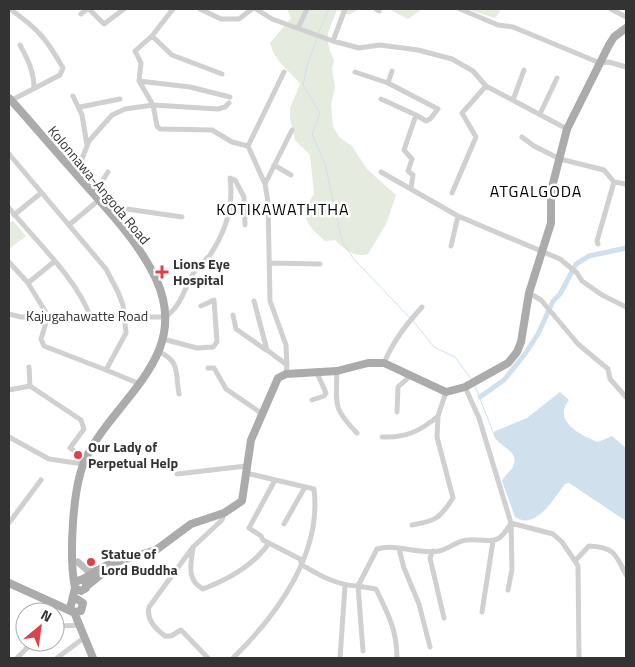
<svg xmlns="http://www.w3.org/2000/svg" width="635" height="667" viewBox="0 0 635 667" font-family="'Titillium Web',sans-serif">
  <style>
    .green { fill: #e5ebdf }
    .water { fill: #d0e0ec }
    .lines { fill: none; stroke-linecap: round; stroke-linejoin: round }
    .stream { stroke: #d0e0ec; stroke-width: 1 }
    .canal { stroke: #d0e0ec; stroke-width: 5 }
    .street { stroke: #d0d0d0; stroke-width: 5 }
    .secondary { stroke: #bdbdbd; stroke-width: 7 }
    .primary { stroke: #ababab; stroke-width: 8 }
    .poi-dot { fill: #de4147; stroke: #fff; stroke-width: 2 }
    .labels { text-anchor: middle; stroke-width: 5; stroke-linejoin: round; paint-order: stroke }
    .street-label { font-size: 14px; fill: #333; stroke: #fff }
    .poi-label { font-size: 14px; font-weight: bold; fill: #333; stroke: #fff; text-anchor: start }
    .quarter-label { font-size: 16px; letter-spacing: 1px; fill: #000; stroke: #fff }
  </style>
  <rect width="100%" height="100%" fill="#fff"/>
  <path class="green" d="M287 9H359L349 15 337 10C328 33 323 37 334 60L332 69 335 87 331 105 333 126 339 137 352 146 367 169 396 195 386 224 368 254C355 258 344 249 335 240L325 241C307 225 298 216 314 194L310 155 295 140 290 118V108L300 84C289 70 275 62 270 43L291 18Z
    M389 9H422L408 19Z
    M467 9H499L500 11 495 18Z
    M13 221 26 236 9 249V223Z"/>
  <path class="water" d="M560 392 569 400C567 403 564 407 564 411 562 427 587 438 598 442L612 436 626 448V521L569 483 565 484C554 498 536 531 515 517L502 481C504 475 512 471 514 464 519 449 494 446 493 432L527 418Z"/>
  <g class="lines">
    <path class="stream" d="M318 34 329 9
      M317 38 307 66 303 85 320 113 312 134 325 164 342 241 353 258 410 318
      M413 321 434 347 455 357 472 380
      M475 386 493 432"/>
    <path class="canal" d="M480 397 504 380 525 354 538 334 553 301 560 294 576 264 589 256 626 248"/>
    <path class="street" d="M10 9C38 29 46 38 63 68L60 75 10 101
      M89 9 104 24 124 9
      M173 9 152 36 135 51 141 63 139 81 153 105 157 126 160 129 212 130 232 142 248 146 265 184 268 202 270 301 286 345 287 365
      M200 9 221 19H239L252 9
      M256 9 272 19 333 41 359 48 380 45 418 50 452 59 473 71 486 86 567 129
      M376 9 379 11
      M460 9 498 25 513 27 600 63 609 62 626 67
      M611 9 626 17
      M81 14 87 9
      M298 28 307 9
      M152 36 172 55 222 74
      M333 41 345 9
      M20 45C28 60 34 71 34 88
      M355 72 388 83 438 109 430 119 426 121 416 115 404 150 412 159 408 171 413 175 411 189
      M139 81 190 87 230 97
      M388 83 392 71
      M73 96 82 115 87 145
      M381 99 416 115
      M513 100 524 70
      M80 107 120 99
      M540 114 557 78
      M522 137 534 146 560 159 604 170 614 182 626 184
      M248 146 284 72
      M9 154 106 269 118 292 123 305 126 333 106 370 44 346 41 339 48 316 28 283 9 262
      M274 165 291 175
      M381 172 458 216 560 259 577 273 582 281 602 295 626 307
      M76 174 89 141 112 115 125 109 153 105 218 109 225 107 229 103
      M265 184 292 130
      M452 193 476 137 462 113 486 86
      M94 194 108 172
      M9 208C34 239 77 279 90 316
      M108 210 120 208 182 217
      M14 215 41 193
      M69 225 99 200
      M598 244 597 241 614 182
      M451 246 458 216
      M269 263 320 264
      M28 283 55 261
      M529 293 541 300 578 344 608 369 610 379 626 397
      M254 301 267 350 287 365 286 374
      M9 314 21 317H165C182 306 184 288 194 272 198 266 205 261 210 255 226 231 234 206 230 178L235 180 244 197 245 225
      M233 315 236 329 266 350
      M163 339 197 348 213 347 217 342 214 300 201 306
      M160 352C181 363 175 373 179 394
      M384 363C394 340 405 326 422 307
      M208 368H214L226 389 261 413
      M106 370 140 384
      M337 371C336 406 333 408 357 433
      M30 386 81 420 84 429 70 448 85 458
      M465 387 479 418 511 523 553 534 562 542 575 561 589 546C614 547 616 554 626 575
      M9 390 30 386 29 367
      M312 400 324 396 326 393 317 373
      M397 412 398 387 410 376
      M9 437 49 459 83 464
      M382 437C405 438 421 431 438 416
      M177 474 246 466
      M275 480 249 528 261 536 263 540 300 559 302 565C321 576 336 585 358 586L377 549C397 543 418 555 439 551 449 549 458 540 468 540 491 538 496 549 511 523
      M9 523 41 480
      M284 524 305 487
      M412 525C436 521 440 518 453 498L437 437 438 416 446 392
      M193 547C191 564 186 580 203 589 227 580 254 565 269 543
      M399 549 404 568 419 604 430 647
      M433 551 430 558 444 618
      M575 561 578 566 579 658
      M508 590 512 569 511 523
      M482 612 493 541
      M55 628 60 626 81 625
      M363 651 358 586 376 589C388 614 397 630 397 658
      M17 658 33 642
      M57 658 85 637
      M208 658 181 630 171 636H165C156 629 146 620 149 607L193 547 222 520 224 513
      M233 658C277 615 322 554 314 489L246 473
      M340 658 345 586"/>
    <path class="secondary" d="M78 562 88 571 98 570"/>
    <path class="primary" d="M9 98C32 123 53 149 76 174 104 206 138 240 156 279 192 357 115 398 86 458 72 486 69 558 75 588L81 591 86 588V582L83 579 75 582
      M83 579 107 565 156 550 191 524 224 513 242 501 251 440 278 378 286 374 337 371 368 363H384L446 392 465 387 508 363 517 352 521 342 529 293 551 223V191L567 129 609 45 614 37 626 28
      M9 583 73 612
      M87 586 109 568
      M73 600 77 599 83 603 81 611 74 612 70 609 75 588
      M74 612 93 658"/>
  </g>
  <g class="poi-dot">
    <path d="M159.5 264.5h5v5h5v5h-5v5h-5v-5h-5v-5h5z"/>
    <circle cx="78" cy="455" r="5"/>
    <circle cx="91" cy="562" r="5"/>
  </g>
  <g class="labels">
    <g class="street-label">
      <text transform="translate(99 185) rotate(50)" y="5">Kolonnawa-Angoda Road</text>
      <text x="87" y="321">Kajugahawatte Road</text>
    </g>
    <g class="poi-label">
      <text x="173" y="269">Lions Eye<tspan x="173" dy="16">Hospital</tspan></text>
      <text x="88" y="452">Our Lady of<tspan x="88" dy="16">Perpetual Help</tspan></text>
      <text x="101" y="559">Statue of<tspan x="101" dy="16">Lord Buddha</tspan></text>
    </g>
    <g class="quarter-label">
      <text x="536" y="197">ATGALGODA</text>
      <text x="283" y="215">KOTIKAWATHTHA</text>
    </g>
  </g>
  <rect width="635" height="667" fill="none" stroke="#333333" stroke-width="20"/>
  <g transform="translate(40 627) rotate(29)"><circle r="24" fill="#ffffff" stroke="#adadad"/>
  <path d="M0-4L9 19L0 12L-9 19Z" fill="#de4147"/>
  <text y="-8" font-size="14" font-weight="bold" text-anchor="middle" fill="#333333">N</text>
  </g>
</svg>
